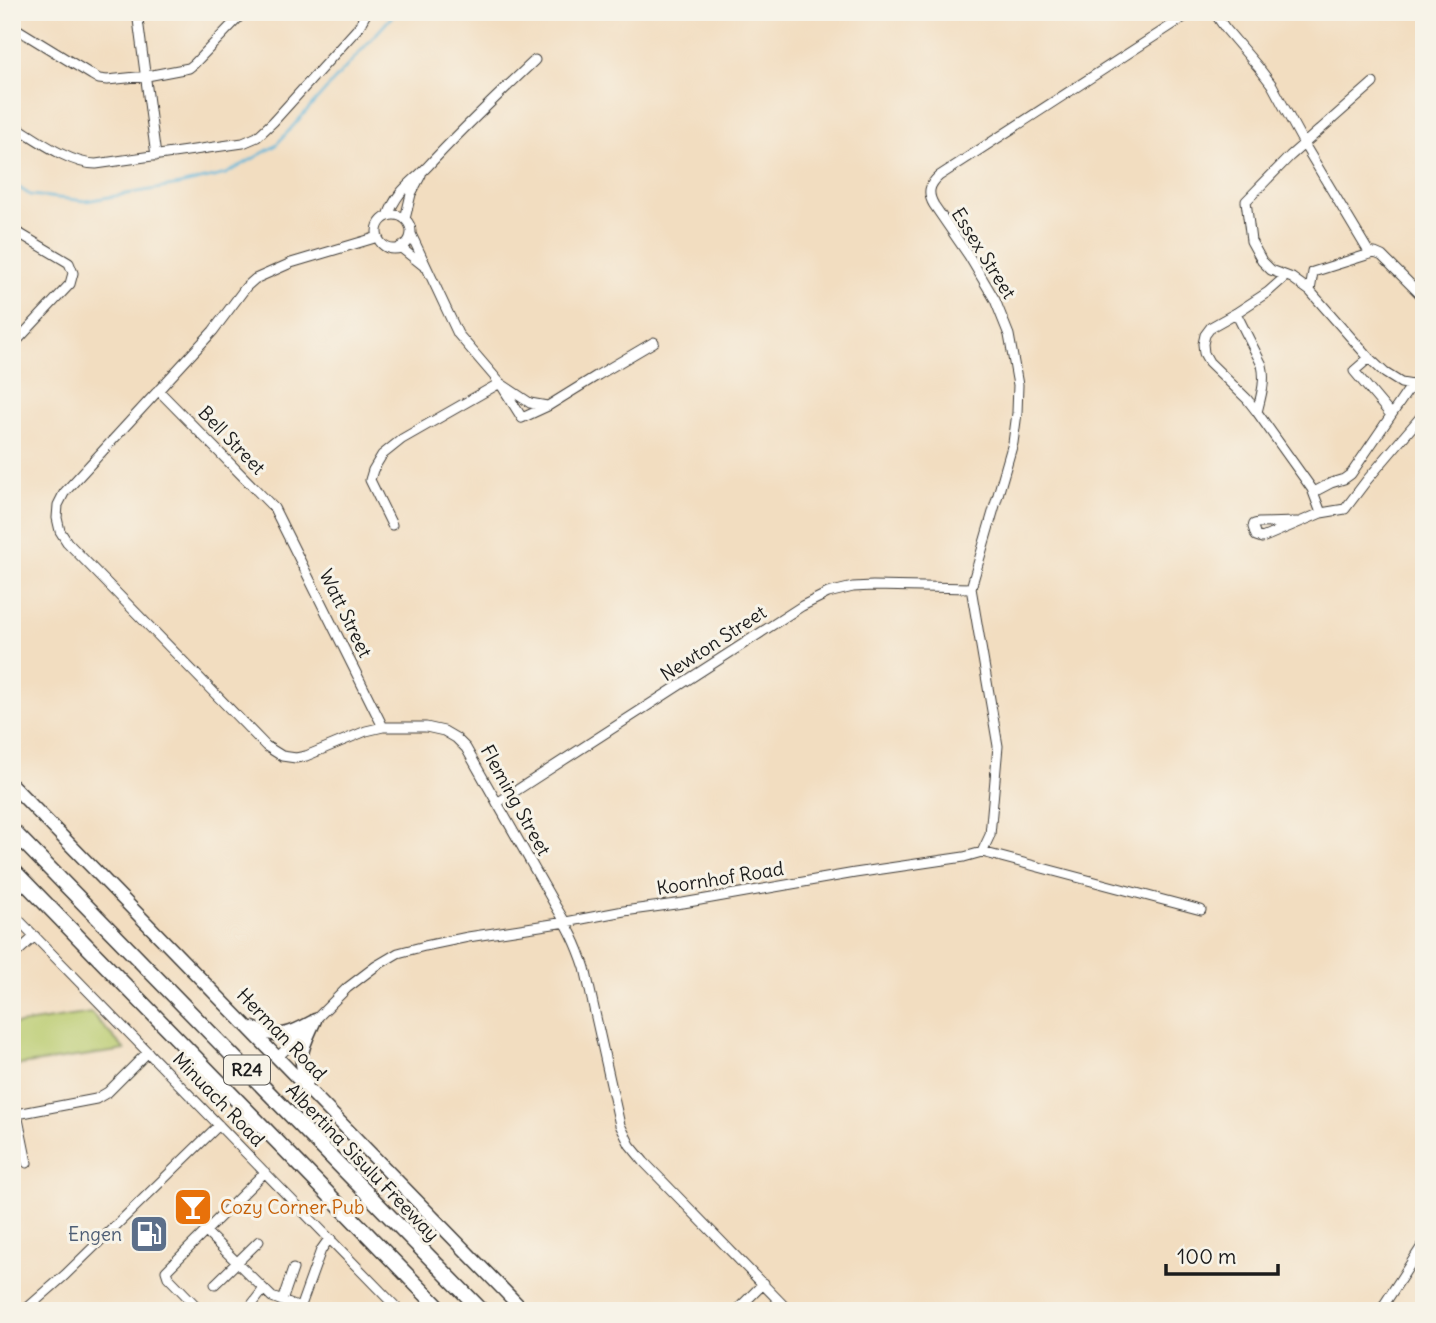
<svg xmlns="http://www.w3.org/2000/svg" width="1436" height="1323" viewBox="0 0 1436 1323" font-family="Delius,sans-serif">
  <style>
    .green { fill: #b9cb6e; stroke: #6a7445; stroke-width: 2 }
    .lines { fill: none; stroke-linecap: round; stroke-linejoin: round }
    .stream { stroke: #5cb4d9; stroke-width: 2.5 }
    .minor-casing { stroke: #3c3935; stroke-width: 11 }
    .major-casing { stroke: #3c3935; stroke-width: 15 }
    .highway-casing { stroke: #3c3935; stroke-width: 17 }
    .minor { stroke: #fff; stroke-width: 9 }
    .major { stroke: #fff; stroke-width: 12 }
    .highway { stroke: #fff; stroke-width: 14 }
    .labels { text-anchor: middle; stroke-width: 6; stroke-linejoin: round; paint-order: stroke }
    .shield { fill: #f7f3e8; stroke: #5e5c59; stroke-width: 2 }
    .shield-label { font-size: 18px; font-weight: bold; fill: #1c1c1c }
    .street-label { font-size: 19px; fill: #1c1c1c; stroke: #f7f3e8 }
    .food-label { font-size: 19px; fill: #c56008; stroke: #f7f3e8; text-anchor: start }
    .service-label { font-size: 19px; fill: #4e5e75; stroke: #f7f3e8; text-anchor: end }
  </style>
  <rect width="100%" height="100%" fill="#f7f3e8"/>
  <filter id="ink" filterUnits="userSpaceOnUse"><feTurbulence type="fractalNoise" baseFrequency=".0143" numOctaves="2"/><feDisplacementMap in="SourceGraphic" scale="14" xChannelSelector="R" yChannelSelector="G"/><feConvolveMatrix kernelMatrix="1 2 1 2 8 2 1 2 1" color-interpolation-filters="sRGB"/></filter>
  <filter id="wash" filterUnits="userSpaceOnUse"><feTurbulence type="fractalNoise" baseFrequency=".00686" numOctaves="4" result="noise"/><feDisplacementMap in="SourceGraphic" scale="28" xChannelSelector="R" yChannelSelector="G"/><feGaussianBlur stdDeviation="1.57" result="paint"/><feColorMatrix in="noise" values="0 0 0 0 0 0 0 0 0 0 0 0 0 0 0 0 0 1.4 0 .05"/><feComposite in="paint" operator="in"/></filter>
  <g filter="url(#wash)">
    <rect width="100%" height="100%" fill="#f2ddc0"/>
    <path class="green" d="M91 1013 125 1050 12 1066V1025Z"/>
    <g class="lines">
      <path class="stream" d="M12 183 30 195 86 201 179 185 226 174 275 146 396 12"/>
    </g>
  </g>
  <g filter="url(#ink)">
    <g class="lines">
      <g class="minor-casing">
        <path id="minor" d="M137 12 156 156
          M1214 12 1225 28 1259 68 1272 85 1304 144 1370 254 1375 253 1382 256 1424 298
          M12 26 92 75 99 79 107 80 147 76 189 68 194 64 244 12
          M12 124C35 138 69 164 96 164L243 143 257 137 273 122 358 28 367 12
          M377 232a17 17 0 1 1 34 0a17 17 0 1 1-34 0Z
          M388 216C398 189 410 185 428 166 462 129 498 95 535 60
          M405 219 411 194 421 175
          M12 229 69 263 73 273 70 284 12 346
          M411 234 458 334 500 383 522 418 548 406 598 375 654 342
          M378 237 291 263 255 279 246 287 213 331 64 493 58 505 57 518 60 531 67 542 266 746 282 756 296 758 306 756 366 731 383 727H426L444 731 456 738 466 748 555 905C569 928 577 943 585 968L620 1125 630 1145 644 1162 789 1311
          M400 247 425 267
          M1370 254 1313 272 1310 291 1369 358 1385 373 1401 383 1424 387
          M1286 276 1268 292 1236 313 1211 327 1205 335 1203 344 1204 353 1209 362 1247 399 1257 412 1312 489 1321 513
          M1310 291 1292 278 1271 270 1262 261 1251 241 1246 201 1290 156 1373 83
          M1236 313 1262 365C1266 381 1261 396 1257 412
          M1369 358 1354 371 1391 415
          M158 390 274 508 383 727
          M1314 492 1331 483 1344 479 1351 474 1411 386
          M1297 522 1258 523 1254 524 1253 527 1256 536 1262 538 1321 513 1345 509 1367 480 1424 413
          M392 525 370 480 373 470 382 455 402 439 500 383 530 403 547 406
          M497 803 802 606 828 593 853 587 873 586 971 588
          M982 852 990 835 998 746 971 588 1013 443 1017 413 1018 385 1009 335 995 300 969 256 934 205C927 193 929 185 939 176L1192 12
          M12 913 400 1311
          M12 957 35 936
          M278 1057 347 988 376 966 398 953 425 946 468 937 566 922 624 911 683 903 855 873 964 857 982 852 1201 910
          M17 1114 27 1163
          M12 1115 96 1099 108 1092 148 1052
          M205 1231 272 1297 300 1308
          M215 1284 259 1241
          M282 1301 293 1269
          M24 1311 65 1275 219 1125
          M201 1311 168 1277 166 1271 265 1172
          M247 1311 263 1290
          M299 1311 321 1250 326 1243 331 1239
          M736 1311 764 1283
          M1380 1311 1424 1243"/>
      </g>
      <g class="major-casing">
        <path id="major" d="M12 785 524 1311
          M253 1028C278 1039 289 1035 312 1022
          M307 1082C296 1055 304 1045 315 1020"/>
      </g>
      <g class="highway-casing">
        <path id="highway" d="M12 830 482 1311
          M12 869 442 1311"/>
      </g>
      <use href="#minor" class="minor"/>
      <use href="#major" class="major"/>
      <use href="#highway" class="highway"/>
    </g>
  </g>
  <defs>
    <g id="bar-square" transform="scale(2.0125)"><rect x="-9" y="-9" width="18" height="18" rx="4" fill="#e8710a" stroke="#f7f3e8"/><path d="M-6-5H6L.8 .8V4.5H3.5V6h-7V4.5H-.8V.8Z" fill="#fff"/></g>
    <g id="fuel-square" transform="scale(2.0125)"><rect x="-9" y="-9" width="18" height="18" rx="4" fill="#5c6f8a" stroke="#f7f3e8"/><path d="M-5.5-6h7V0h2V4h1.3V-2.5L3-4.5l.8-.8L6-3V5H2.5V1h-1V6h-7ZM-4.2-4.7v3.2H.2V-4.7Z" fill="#fff"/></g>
  </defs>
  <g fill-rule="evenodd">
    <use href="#bar-square" x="193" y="1207"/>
    <use href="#fuel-square" x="149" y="1234"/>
  </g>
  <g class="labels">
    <rect class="shield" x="224" y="1055.5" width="46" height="29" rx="5"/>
    <g class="shield-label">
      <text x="247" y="1076">R24</text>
    </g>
    <g class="street-label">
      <text transform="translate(984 253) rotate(58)" y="7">Essex Street</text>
      <text transform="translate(232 440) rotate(46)" y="7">Bell Street</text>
      <text transform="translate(346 613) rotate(64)" y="7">Watt Street</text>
      <text transform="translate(713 643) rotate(-33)" y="7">Newton Street</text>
      <text transform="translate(516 800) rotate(61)" y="7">Fleming Street</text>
      <text transform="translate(720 878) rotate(-9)" y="7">Koornhof Road</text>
      <text transform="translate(282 1034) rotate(46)" y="7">Herman Road</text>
      <text transform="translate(219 1099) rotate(46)" y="7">Minuach Road</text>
      <text transform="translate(363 1162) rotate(46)" y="7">Albertina Sisulu Freeway</text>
    </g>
    <g class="food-label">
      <text x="220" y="1214">Cozy Corner Pub</text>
    </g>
    <g class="service-label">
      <text x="122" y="1241">Engen</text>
    </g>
  </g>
  <rect width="1436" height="1323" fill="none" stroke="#f7f3e8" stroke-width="42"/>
  <path d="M1166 1264v10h112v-10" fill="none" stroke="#1c1c1c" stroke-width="3.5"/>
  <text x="1177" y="1264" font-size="21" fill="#1c1c1c" stroke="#f7f3e8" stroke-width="5" paint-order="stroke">100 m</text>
</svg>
